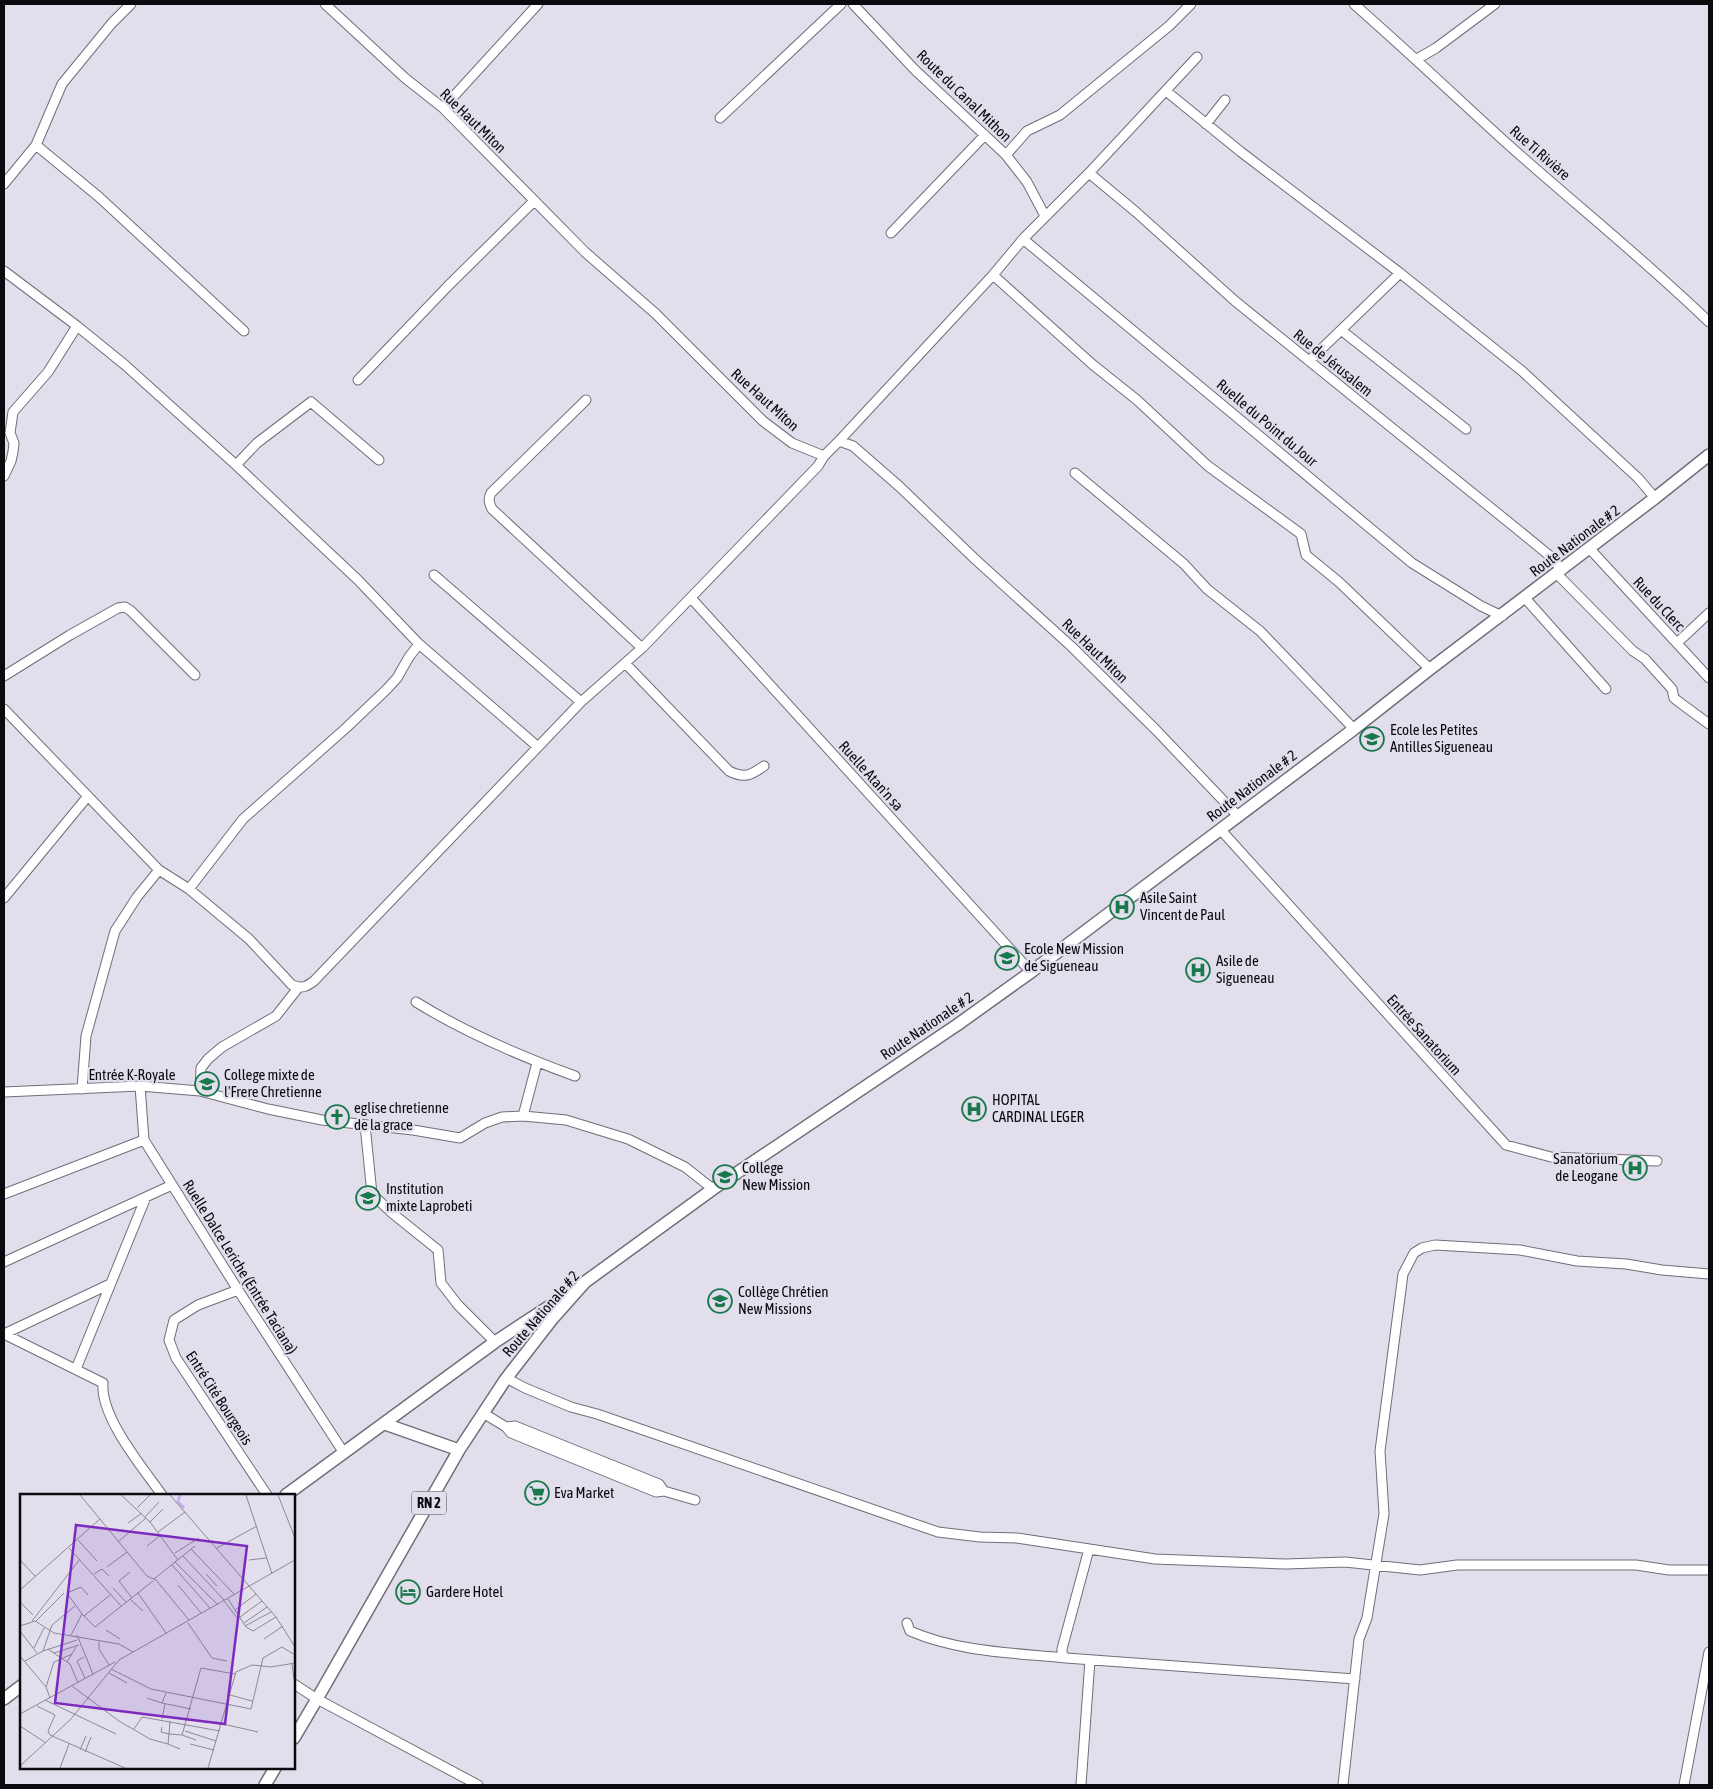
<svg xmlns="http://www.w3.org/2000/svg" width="1713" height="1789" viewBox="0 0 1713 1789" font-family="'Asap Condensed',sans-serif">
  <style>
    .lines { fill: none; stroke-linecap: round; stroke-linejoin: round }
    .minor-casing { stroke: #716d7a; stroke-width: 11 }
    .major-casing { stroke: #716d7a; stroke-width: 14 }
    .minor { stroke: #fff; stroke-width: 9 }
    .major { stroke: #fff; stroke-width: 11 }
    .labels { text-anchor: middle; stroke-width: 4.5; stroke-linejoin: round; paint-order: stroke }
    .shield { fill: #e2deec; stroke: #4c4a51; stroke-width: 1 }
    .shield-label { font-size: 14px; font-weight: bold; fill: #0c0a0f }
    .street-label { font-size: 15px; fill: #0c0a0f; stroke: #e2deec }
    .poi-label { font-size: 15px; fill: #0c0a0f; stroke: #e2deec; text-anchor: start }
    .inset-river { fill: none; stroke: #c4a9fa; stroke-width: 2.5 }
    .inset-road { fill: none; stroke: #8c8994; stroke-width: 1 }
    .view { fill: #7b2cbf; fill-opacity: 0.15; stroke: #7b2cbf; stroke-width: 2.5 }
    .inset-edge { fill: none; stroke: #0c0a0f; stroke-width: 2.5 }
  </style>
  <rect width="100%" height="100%" fill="#e2deec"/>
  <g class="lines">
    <g class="minor-casing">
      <path id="minor" d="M325 4 405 78 443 108 585 252 656 314 763 421 792 443 824 456 839 441 853 446 900 487 976 560 1072 647 1157 731 1238 816
        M853 4 915 70 1006 155 1027 182 1045 216
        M1354 4C1404 48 1453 94 1502 139 1571 201 1643 258 1709 322
        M1417 59 1436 48 1495 4
        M1166 91 1241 152 1400 273 1522 371 1638 478 1655 498
        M443 108 538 4
        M720 118 841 4
        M1206 124 1225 100
        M36 145 99 197 244 331
        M1006 155 1027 131 1060 115 1169 26 1191 4
        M1089 173 1136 212 1235 301 1517 529 1550 556 1562 570
        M4 184 36 145 62 84 112 23 131 4
        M891 233 985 135
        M1023 239 1412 563 1481 606 1502 616
        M4 271 77 326 125 365 236 465 358 580 419 644 538 747
        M993 275 1092 364 1137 400 1208 466 1301 534 1306 555 1339 582 1430 669
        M1341 330 1466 429
        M1309 361 1400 273
        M358 380 448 286 534 201
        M586 400 491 493C488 499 489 503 492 509L642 648
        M839 441 993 275 1023 239 1089 173 1197 57
        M236 465 257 443 311 402 379 460
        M1075 473 1184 564 1207 589 1260 631 1354 729
        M4 476 11 461 13 452 14 443 10 433 13 412 48 372 77 326
        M1589 548 1709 678
        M1557 574 1633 651 1645 659 1672 689 1674 698 1679 702 1709 724
        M434 575 581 702
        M691 598 1031 972
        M1525 598 1606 689
        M1677 643 1709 613
        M625 663 729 771C745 779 751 775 764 766
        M4 676 70 635 118 608 125 607 131 611 195 675
        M4 709 159 870 137 897 115 931 86 1036 82 1089
        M1220 829 1506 1145 1551 1157 1657 1161
        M159 870 189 889 249 939 292 985C302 989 306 987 314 981L581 702 642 648 818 466 824 456
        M189 889 243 819 346 728 386 690 397 678 409 657 419 644
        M4 898 88 796
        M416 1002C466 1033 520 1056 575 1076
        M140 1086 144 1140 238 1290 344 1453
        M200 1091 201 1068 208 1059 222 1047 276 1016 298 988
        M4 1092 140 1086 200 1091 268 1109 322 1120 413 1130 460 1138 485 1123 502 1117 523 1116 566 1120 628 1139 685 1167 713 1189
        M523 1116 537 1063
        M365 1125 372 1194 392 1213 438 1250 441 1283 458 1305 495 1342
        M4 1194 144 1140
        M4 1262 172 1185
        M238 1290 198 1305 174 1320 169 1340 176 1358 267 1495
        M4 1334 103 1383C100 1417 143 1468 162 1495
        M4 1334 110 1284
        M76 1369 146 1197
        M505 1380H510L525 1388 571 1407 597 1414 938 1532 980 1537 1017 1538 1155 1559 1286 1564 1345 1562 1420 1570 1457 1565H1636L1669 1570H1709
        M483 1413 506 1427 511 1433 656 1492 664 1491 695 1500
        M506 1427 515 1426 659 1484 664 1491
        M1089 1549 1062 1649V1654L1066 1658 1355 1679
        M907 1623 910 1631C958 1652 1014 1653 1066 1658
        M294 1684 317 1699 478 1785
        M1081 1785 1090 1660
        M1343 1785 1359 1639 1367 1618 1384 1514 1380 1451 1403 1274 1414 1253 1422 1248 1435 1245 1520 1250 1577 1261 1626 1264 1662 1270 1709 1274
        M1684 1785 1709 1652"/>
    </g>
    <g class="major-casing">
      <path id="major" d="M385 1424 459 1450
        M286 1495 495 1342 571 1292
        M4 1699 21 1686
        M294 1738 317 1699 459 1450 505 1380 553 1318 585 1282 713 1189 957 1025 1031 972 1354 729 1430 669 1655 498 1709 455
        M265 1785 275 1768"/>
    </g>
    <use href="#minor" class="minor"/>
    <use href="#major" class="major"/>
  </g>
  <defs>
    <g id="school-ring" transform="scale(1.25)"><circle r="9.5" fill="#e2deec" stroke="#1a784d" stroke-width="1.5"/><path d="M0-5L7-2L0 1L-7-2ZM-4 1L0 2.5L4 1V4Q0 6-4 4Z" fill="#1a784d"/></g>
    <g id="hospital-ring" transform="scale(1.25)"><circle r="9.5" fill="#e2deec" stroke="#1a784d" stroke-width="1.5"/><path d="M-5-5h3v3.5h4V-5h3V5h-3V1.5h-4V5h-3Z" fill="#1a784d"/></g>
    <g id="church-ring" transform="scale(1.25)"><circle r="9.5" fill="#e2deec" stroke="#1a784d" stroke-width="1.5"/><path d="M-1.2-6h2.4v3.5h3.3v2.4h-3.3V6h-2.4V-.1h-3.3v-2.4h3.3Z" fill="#1a784d"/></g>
    <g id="supermarket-ring" transform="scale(1.25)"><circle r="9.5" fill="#e2deec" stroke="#1a784d" stroke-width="1.5"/><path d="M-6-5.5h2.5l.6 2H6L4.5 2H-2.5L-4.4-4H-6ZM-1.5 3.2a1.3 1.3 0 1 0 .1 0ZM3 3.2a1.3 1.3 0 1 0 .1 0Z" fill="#1a784d"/></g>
    <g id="hotel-ring" transform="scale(1.25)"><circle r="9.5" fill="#e2deec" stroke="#1a784d" stroke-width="1.5"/><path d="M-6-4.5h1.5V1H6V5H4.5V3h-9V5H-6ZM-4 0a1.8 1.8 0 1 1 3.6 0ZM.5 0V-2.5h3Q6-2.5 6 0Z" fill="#1a784d"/></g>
  </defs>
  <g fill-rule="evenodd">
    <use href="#school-ring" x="1372" y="739"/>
    <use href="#hospital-ring" x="1122" y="907"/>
    <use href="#school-ring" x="1007" y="958"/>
    <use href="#hospital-ring" x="1198" y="970"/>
    <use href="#school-ring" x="207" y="1084"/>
    <use href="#hospital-ring" x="974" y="1109"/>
    <use href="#church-ring" x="337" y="1117"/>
    <use href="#hospital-ring" x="1635" y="1168"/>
    <use href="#school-ring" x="725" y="1177"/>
    <use href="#school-ring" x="368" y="1198"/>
    <use href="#school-ring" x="720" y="1301"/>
    <use href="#supermarket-ring" x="537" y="1493"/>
    <use href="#hotel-ring" x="408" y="1592"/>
  </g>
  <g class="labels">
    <rect class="shield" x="411.5" y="1491.5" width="35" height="23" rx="4"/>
    <g class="shield-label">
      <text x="429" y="1508">RN 2</text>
    </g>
    <g class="street-label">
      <text transform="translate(964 96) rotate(44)" y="5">Route du Canal Mithon</text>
      <text transform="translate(473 121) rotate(44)" y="5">Rue Haut Miton</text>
      <text transform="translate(1540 153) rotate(41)" y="5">Rue Ti Rivière</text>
      <text transform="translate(1333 363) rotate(39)" y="5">Rue de Jérusalem</text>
      <text transform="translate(765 400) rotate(42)" y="5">Rue Haut Miton</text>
      <text transform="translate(1267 423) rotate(40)" y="5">Ruelle du Point du Jour</text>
      <text transform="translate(1575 541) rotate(-37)" y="5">Route Nationale # 2</text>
      <text transform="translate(1659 604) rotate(47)" y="5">Rue du Clerc</text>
      <text transform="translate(1095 651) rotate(44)" y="5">Rue Haut Miton</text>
      <text transform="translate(871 776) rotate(48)" y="5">Ruelle Atan'n sa</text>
      <text transform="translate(1252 786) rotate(-37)" y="5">Route Nationale # 2</text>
      <text transform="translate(927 1026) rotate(-34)" y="5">Route Nationale # 2</text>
      <text transform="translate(1424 1035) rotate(48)" y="5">Entrée Sanatorium</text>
      <text x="132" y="1080">Entrée K-Royale</text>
      <text transform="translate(240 1267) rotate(58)" y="5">Ruelle Dalce Leriche (Entrée Taciana)</text>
      <text transform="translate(541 1314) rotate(-49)" y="5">Route Nationale # 2</text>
      <text transform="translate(219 1398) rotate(57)" y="5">Entré Cité Bourgeois</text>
    </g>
    <g class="poi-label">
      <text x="1390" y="735">Ecole les Petites<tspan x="1390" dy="17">Antilles Sigueneau</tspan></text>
      <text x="1140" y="903">Asile Saint<tspan x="1140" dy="17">Vincent de Paul</tspan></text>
      <text x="1024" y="954">Ecole New Mission<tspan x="1024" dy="17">de Sigueneau</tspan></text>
      <text x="1216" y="966">Asile de<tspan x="1216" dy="17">Sigueneau</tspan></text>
      <text x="224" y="1080">College mixte de<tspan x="224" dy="17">l'Frere Chretienne</tspan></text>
      <text x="992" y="1105">HOPITAL<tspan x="992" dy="17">CARDINAL LEGER</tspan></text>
      <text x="354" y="1113">eglise chretienne<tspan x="354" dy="17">de la grace</tspan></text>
      <text x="1618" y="1164" text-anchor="end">Sanatorium<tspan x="1618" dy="17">de Leogane</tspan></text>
      <text x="742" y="1173">College<tspan x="742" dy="17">New Mission</tspan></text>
      <text x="386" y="1194">Institution<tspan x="386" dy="17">mixte Laprobeti</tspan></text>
      <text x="738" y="1297">Collège Chrétien<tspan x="738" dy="17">New Missions</tspan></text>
      <text x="554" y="1498">Eva Market</text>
      <text x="426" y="1597">Gardere Hotel</text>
    </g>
  </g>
  <g transform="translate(20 1494)">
    <rect width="275" height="275" fill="#e2deec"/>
    <path class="inset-river" d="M160 1 158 8 164 14"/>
    <path class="inset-road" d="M60 1 127 82 136 86 169 126M101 1 130 28 158 66M150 1 256 123 275 153M226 1 252 80M258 1 275 44M117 14 130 1M125 23 139 8M130 28 143 15M108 29 122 19M138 38 165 18M58 46 77 67M99 47 126 24M127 52 141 41M49 54 101 112M197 54 237 32M171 55 214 100M155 59 179 44M163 62 204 106M0 66 15 82M229 66 246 64M155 68 198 111M152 71 190 114M87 73 107 58M110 78 99 87 112 104M74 80 82 75 89 82M186 80 197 92M134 85 175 52M158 91 181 119M93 94 106 108M0 96 80 25M118 99 146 139M110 105 123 117M208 105 226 133 233 137 256 123M204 107 218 125M0 108 13 121M215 116 236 100M62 120 75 133 133 87M64 122 90 101M220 123 242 107M12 127 60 65M16 127 44 99M168 129 192 164 207 167M224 129 247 113M0 132 15 127 34 139 99 150 113 158M225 132 251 118M86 136 100 145M0 137 17 159M51 141 62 120 47 99 61 93 68 101M57 141 73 180M244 145 263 132M79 148V155L89 171M14 154 24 134M28 155 50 170 58 189M23 157 32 131 55 112M34 159 59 151M0 162 26 193M64 163 57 167 65 184M5 167 23 157 57 146M47 168 56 153M272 170 274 185M91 175 131 195 231 215 243 164 262 153 275 161M89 179 107 189M52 192 99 227 130 245 148 250M146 199 142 209 171 215M210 201 232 207M30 204 26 193 34 168 52 160M127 204 142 209M25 206 96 240M17 212 35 221 28 237 30 241 105 274M0 220 95 168M142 225 145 210M150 227 149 240 162 241M203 230 238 238M0 232 26 249M142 233 141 238 149 240 148 250 160 255M114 235 122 223 200 237M165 237 196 247M176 246 162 241 181 174 215 180M170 250 194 256M60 256 66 242M65 258 71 243M0 272 50 226 99 166 275 66M40 274 49 250M188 274 216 178 232 171 251 173 275 169"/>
    <path class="view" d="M56 31 227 52 205 230 35 209Z"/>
    <rect width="275" height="275" class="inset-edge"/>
  </g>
  <rect width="1713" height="1789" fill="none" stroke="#0c0a0f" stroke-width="10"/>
</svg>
